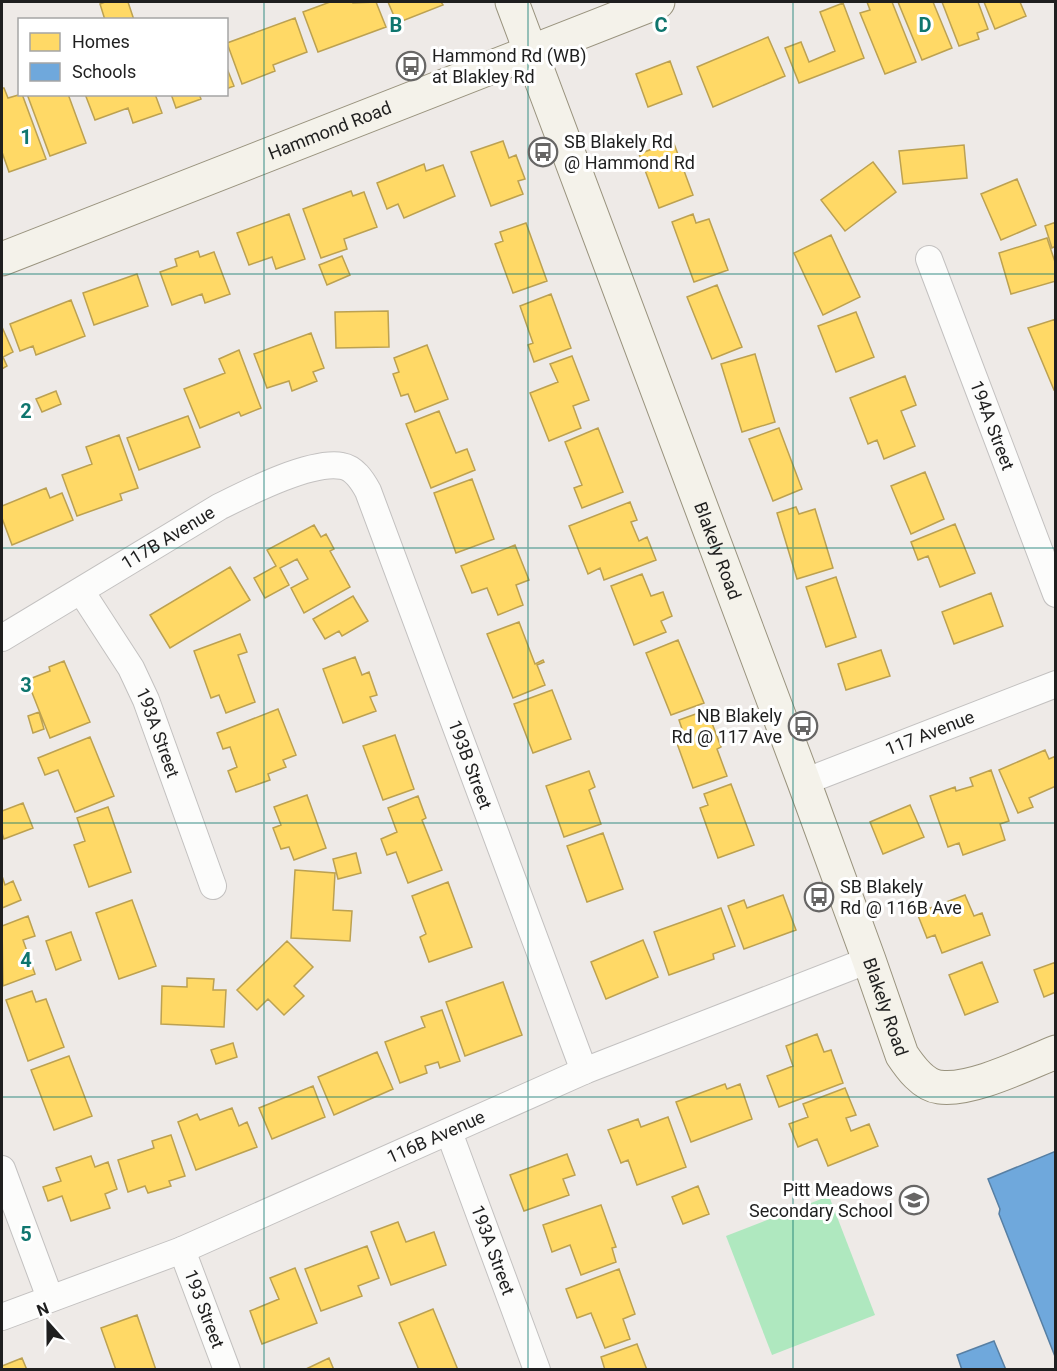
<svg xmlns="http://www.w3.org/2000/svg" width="1057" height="1371" viewBox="0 0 1057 1371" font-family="Roboto,sans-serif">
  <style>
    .pitch { fill: #afe8bf }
    .homes { fill: #ffd966; stroke: #bca151; stroke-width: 1.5 }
    .schools { fill: #6fa8dc; stroke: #577fa3; stroke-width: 1.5 }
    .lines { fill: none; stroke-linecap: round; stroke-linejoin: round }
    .street-casing { stroke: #c3c1c0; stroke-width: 28 }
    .secondary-casing { stroke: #99937e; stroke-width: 35 }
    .street { stroke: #fcfcfb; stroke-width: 26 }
    .secondary { stroke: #f4f2ea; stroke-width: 33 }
    .grid { fill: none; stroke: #0f766e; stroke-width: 1.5; stroke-opacity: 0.55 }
    .labels { text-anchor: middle; stroke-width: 6; stroke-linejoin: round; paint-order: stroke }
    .poi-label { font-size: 18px; fill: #1f1f1f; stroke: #fff; text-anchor: start }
    .street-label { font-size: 18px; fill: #1f1f1f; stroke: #fff }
    .grid-label { font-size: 20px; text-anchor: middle; font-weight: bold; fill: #0f766e; stroke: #fff; stroke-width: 6; stroke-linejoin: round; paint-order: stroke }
  </style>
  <rect width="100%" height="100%" fill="#eeeae7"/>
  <path class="pitch" d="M829 1196 875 1315 772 1355 726 1236Z"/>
  <path class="homes" d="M105 2H128L134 20H105L100 4Z
    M330 2H353V3L376 2 386 27 318 52 303 12Z
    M388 2H441L443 5 397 23Z
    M867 2H892L916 62 885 74 860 13 870 10Z
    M898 2H933L952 48 922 60Z
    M942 2H978L988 29 977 33 979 39 959 46Z
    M984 2H1020L1026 16 995 29Z
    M843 3 864 58 799 83 785 48 801 42 809 62 835 51 820 12Z
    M295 18 307 52 273 65 275 71 242 84 227 43Z
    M768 37 785 76 713 107 697 67Z
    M670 61 682 94 648 107 636 74Z
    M226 66 234 86 226 89Z
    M2 88H4L8 98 22 94 46 159 9 172 2 152Z
    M27 94H68L86 143 50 156Z
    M85 94H155L162 113 133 123 128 108 95 120Z
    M171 94H199L201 99 176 108Z
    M503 141 509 158 516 155 525 179 518 181 523 194 491 206 471 152Z
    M673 141 693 195 659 208 639 154Z
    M964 145 967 178 903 184 899 151Z
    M873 162 896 192 845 231 821 200Z
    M424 164 426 171 443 165 455 196 404 218 398 204 387 209 377 183Z
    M1017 179 1036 225 1001 240 981 194Z
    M351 191 353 196 364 192 377 227 344 239 347 249 321 258 303 209Z
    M289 214 305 259 276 269 272 257 249 265 237 233Z
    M693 214 696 223 709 219 728 270 694 282 672 222Z
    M1056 222V246L1052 248 1045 226Z
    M526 223 547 281 513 293 495 244 503 241 500 232Z
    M831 235 860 297 823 315 794 253Z
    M1047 238 1056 265V281L1011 294 999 253Z
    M198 251 200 257 214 252 230 294 205 303 202 294 172 305 160 272 177 266 175 259Z
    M342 256 350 275 327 285 319 265Z
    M137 274 148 306 94 325 83 293Z
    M717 285 742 347 712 359 687 297Z
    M551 294 571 348 534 362 528 345 533 343 520 306Z
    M71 300 85 336 36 355 33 346 20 351 10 324Z
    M388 311 389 347 336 348 335 312Z
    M856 312 874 357 836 372 818 326Z
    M1056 319V389L1054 390 1028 328Z
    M2 327 13 352 3 357 7 366 2 369Z
    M311 333 324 368 313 372 317 381 292 391 289 381 267 388 254 354Z
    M427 345 448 399 415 412 408 394 401 396 393 374 399 372 394 358Z
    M239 350 261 408 241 416 239 412 200 428 184 389 225 373 219 359Z
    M755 354 775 422 742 432 721 364Z
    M572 356 589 400 573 406 581 428 549 441 530 393 558 382 550 364Z
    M905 376 916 405 901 411 915 446 884 459 877 440 868 444 850 398Z
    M56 391 61 404 42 412 36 399Z
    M439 411 456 453 467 449 475 470 431 488 406 424Z
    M188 416 200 447 139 470 127 438Z
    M598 428 623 492 582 508 574 488 582 485 565 442Z
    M779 428 802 489 773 501 749 439Z
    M119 435 138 488 120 494 122 500 77 516 62 475 92 464 86 447Z
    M925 472 944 519 911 534 891 486Z
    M472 479 494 539 456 553 434 493Z
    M46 488 50 498 62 493 73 520 12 545 2 518V506Z
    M630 502 637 520 631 522 639 541 647 537 656 560 604 580 600 568 588 574 569 526Z
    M796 507 799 514 815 509 833 568 797 579 777 513Z
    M955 524 975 573 940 587 928 556 918 560 911 542Z
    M314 525 321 537 326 534 334 549 330 551 350 587 304 613 291 588 308 579 297 559 280 568 289 585 265 598 254 578 276 566 267 550Z
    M515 545 529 580 516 585 523 605 498 615 487 588 472 593 461 566Z
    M230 567 250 600 170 648 150 615Z
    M642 574 651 596 663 592 672 616 661 621 666 632 634 645 611 586Z
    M836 577 856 637 826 647 806 587Z
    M991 593 1003 626 954 644 942 612Z
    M353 596 368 621 342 636 339 631 325 639 313 619Z
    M519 622 535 664 543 660 544 662 537 665 545 685 513 698 487 634Z
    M240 634 247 652 238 655 255 702 226 713 219 695 211 698 194 651Z
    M678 640 704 703 671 715 646 653Z
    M881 650 890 676 846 690 838 664Z
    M355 657 362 675 369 672 377 695 370 697 376 711 343 723 323 669Z
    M64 661 90 722 50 738 27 680 50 671 49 667Z
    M552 690 571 739 533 753 514 704Z
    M278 709 296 755 283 760 286 767 268 774 270 780 236 792 228 771 237 767 230 747 223 749 217 733Z
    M707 710 721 747 717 749 727 776 693 788 674 735 683 732 679 720Z
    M39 712 44 729 33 733 28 716Z
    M395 735 414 789 383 800 363 746Z
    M90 737 114 796 75 812 58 770 45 775 38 758Z
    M1045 750 1049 759 1056 756V786L1029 798 1033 807 1018 813 999 770Z
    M991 770 1009 821 1000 824 1005 840 963 855 959 843 948 847 930 796 955 787 956 791 973 786 970 778Z
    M589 771 595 787 589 790 601 824 564 837 546 786Z
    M731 784 754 845 718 858 700 808 708 805 704 794Z
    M307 795 326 848 294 860 289 847 281 849 273 828 281 825 274 807Z
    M418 796 426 818 422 820 442 870 408 883 396 852 387 855 381 839 397 832 388 808Z
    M23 803 33 828 4 839 2 833V811Z
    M910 805 924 837 883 854 870 822Z
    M108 807 131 872 89 887 74 845 85 841 77 818Z
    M603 833 623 889 587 902 567 846Z
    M356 853 361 873 338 879 333 859Z
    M295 870 335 873 333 910 352 911 350 941 291 938Z
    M2 876 5 885 13 881 21 900 2 908Z
    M448 882 472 947 429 962 420 937 426 934 412 896Z
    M783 895 796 930 744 949 728 906 744 900 747 908Z
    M965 895 974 916 982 913 990 935 942 953 935 935 927 938 917 913Z
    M132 900 156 966 119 979 96 913Z
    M721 908 735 946 713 954 714 959 669 975 654 932Z
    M28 916 35 936 23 940 35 974 3 986 2 926Z
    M71 932 81 960 56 970 46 941Z
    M643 940 658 977 606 999 591 962Z
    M287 941 313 967 294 986 304 996 284 1015 268 999 257 1010 237 990Z
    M982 962 998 1002 965 1015 949 975Z
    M1056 962V992L1044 997 1034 970Z
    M187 978 214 979 213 990H226L224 1027 161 1024 162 986 187 987Z
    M503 982 522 1035 465 1056 446 1002Z
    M32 991 36 1002 46 999 64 1047 28 1061 6 1000Z
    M442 1010 460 1061 440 1068 438 1062 425 1066 427 1073 400 1083 385 1042 425 1027 421 1017Z
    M817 1034 824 1052 831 1050 843 1083 779 1107 767 1076 793 1066 786 1046Z
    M233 1043 237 1057 216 1064 211 1050Z
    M377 1052 393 1089 334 1115 318 1077Z
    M69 1056 92 1116 54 1130 31 1070Z
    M725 1084 727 1089 740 1084 752 1119 691 1142 676 1102Z
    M313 1086 325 1117 272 1139 259 1108Z
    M845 1088 856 1115 846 1118 851 1131 869 1124 878 1146 828 1166 817 1139 798 1147 789 1124 808 1117 803 1104Z
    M232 1108 239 1126 247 1122 257 1147 196 1170 178 1122 197 1114 200 1120Z
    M668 1117 686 1167 637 1185 628 1160 621 1163 608 1130 638 1119 641 1127Z
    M171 1135 185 1176 169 1181 171 1186 148 1193 145 1186 128 1192 118 1160 154 1148 152 1141Z
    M567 1154 575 1175 563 1179 569 1195 524 1211 510 1175Z
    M91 1156 95 1167 108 1162 117 1189 105 1194 110 1208 71 1221 62 1196 48 1201 43 1187 61 1181 56 1168Z
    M698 1186 709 1214 683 1224 672 1197Z
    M601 1205 616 1247 612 1248 616 1262 581 1275 570 1245 552 1252 543 1225Z
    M398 1222 406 1242 434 1232 446 1265 391 1285 371 1232Z
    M367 1246 379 1278 358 1286 362 1296 321 1311 305 1269Z
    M295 1268 317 1323 262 1344 250 1311 279 1299 270 1278Z
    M619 1269 635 1314 623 1319 630 1339 605 1348 591 1313 577 1318 566 1289Z
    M433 1309 458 1370H419L399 1323Z
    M137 1315 156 1370H116L101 1328Z
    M637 1344 647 1370H605L601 1357Z
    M22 1358 27 1370H2V1366Z
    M329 1358 334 1370H304Z"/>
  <path class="schools" d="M1056 1151V1359L999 1214 1000 1209 988 1179Z
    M1056 1151V1359L999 1214 1000 1209 988 1179Z
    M994 1341 1006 1370H962L957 1355Z"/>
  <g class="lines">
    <g class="street-casing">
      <g id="street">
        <path id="s1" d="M929 259 1056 594"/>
        <path id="s2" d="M81 591 131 668 146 700 213 886"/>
        <path id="s3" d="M2 638 219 507C247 493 311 460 342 466 354 468 362 480 368 491L584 1071"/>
        <path id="s4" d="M804 782 1056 684"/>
        <path id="s5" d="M449 1132 537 1370"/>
        <path d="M2 1169 50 1298"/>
        <path id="s6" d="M182 1250 227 1370"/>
        <path id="s7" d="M2 1317 182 1250 584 1071 869 960"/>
      </g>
    </g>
    <g class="secondary-casing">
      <g id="secondary">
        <path id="s8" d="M512 2 804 782 869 960 902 1055C910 1067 923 1085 939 1087 970 1092 1026 1064 1056 1052"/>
        <path id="s9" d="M2 259 658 2"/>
      </g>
    </g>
    <use href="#street" class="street"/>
    <use href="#secondary" class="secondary"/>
  </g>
  <path class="grid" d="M264 2V1370M528 2V1370M793 2V1370M2 274H1056M2 548H1056M2 823H1056M2 1097H1056"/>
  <defs>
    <g id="bus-ring" transform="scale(1.5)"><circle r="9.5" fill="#fff" stroke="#676665" stroke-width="1.5"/><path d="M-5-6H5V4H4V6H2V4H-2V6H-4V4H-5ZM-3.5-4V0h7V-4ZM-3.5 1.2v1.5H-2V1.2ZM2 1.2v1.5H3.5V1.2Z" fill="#676665"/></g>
    <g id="school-ring" transform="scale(1.5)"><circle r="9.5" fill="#fff" stroke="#676665" stroke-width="1.5"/><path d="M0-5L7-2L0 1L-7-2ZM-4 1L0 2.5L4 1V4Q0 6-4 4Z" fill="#676665"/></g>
  </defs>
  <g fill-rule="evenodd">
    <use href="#bus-ring" x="411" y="66"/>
    <use href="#bus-ring" x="543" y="152"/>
    <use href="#bus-ring" x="803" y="726"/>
    <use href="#bus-ring" x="819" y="897"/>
    <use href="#school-ring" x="914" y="1200"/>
  </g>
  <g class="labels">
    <g class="poi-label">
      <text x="432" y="62">Hammond Rd (WB)<tspan x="432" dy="21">at Blakley Rd</tspan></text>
      <text x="564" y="148">SB Blakely Rd<tspan x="564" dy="21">@ Hammond Rd</tspan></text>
      <text x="782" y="722" text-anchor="end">NB Blakely<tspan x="782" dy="21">Rd @ 117 Ave</tspan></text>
      <text x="840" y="893">SB Blakely<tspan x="840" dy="21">Rd @ 116B Ave</tspan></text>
      <text x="893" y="1196" text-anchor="end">Pitt Meadows<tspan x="893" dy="21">Secondary School</tspan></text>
    </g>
    <g class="street-label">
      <text dy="6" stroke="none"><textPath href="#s9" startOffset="352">Hammond Road</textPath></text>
      <text dy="6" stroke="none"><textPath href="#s1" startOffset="178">194A Street</textPath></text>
      <text dy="6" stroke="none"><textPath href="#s3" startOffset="194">117B Avenue</textPath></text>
      <text dy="6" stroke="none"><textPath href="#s8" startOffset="586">Blakely Road</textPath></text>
      <text dy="6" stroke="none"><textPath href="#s2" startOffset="162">193A Street</textPath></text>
      <text dy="6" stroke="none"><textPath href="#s4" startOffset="135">117 Avenue</textPath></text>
      <text dy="6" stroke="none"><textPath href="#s3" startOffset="714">193B Street</textPath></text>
      <text dy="6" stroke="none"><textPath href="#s8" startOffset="1072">Blakely Road</textPath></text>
      <text dy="6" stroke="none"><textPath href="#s7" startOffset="470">116B Avenue</textPath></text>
      <text dy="6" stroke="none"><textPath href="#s5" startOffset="126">193A Street</textPath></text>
      <text dy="6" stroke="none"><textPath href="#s6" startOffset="63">193 Street</textPath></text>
    </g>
  </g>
  <g class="grid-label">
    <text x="396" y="32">B</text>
    <text x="661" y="32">C</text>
    <text x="925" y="32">D</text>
    <text x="26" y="144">1</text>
    <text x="26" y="418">2</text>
    <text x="26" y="692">3</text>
    <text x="26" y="967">4</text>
    <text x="26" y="1241">5</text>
  </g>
  <rect width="1057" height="1371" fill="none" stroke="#1f1f1f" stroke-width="6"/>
  <rect x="18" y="18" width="210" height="78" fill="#ffffff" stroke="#a5a5a5" stroke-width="1.5"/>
  <rect x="30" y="33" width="30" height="18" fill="#ffd966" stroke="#a5a5a5" stroke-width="1.5"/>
  <text x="72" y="48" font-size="18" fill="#1f1f1f">Homes</text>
  <rect x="30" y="63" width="30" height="18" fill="#6fa8dc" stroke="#a5a5a5" stroke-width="1.5"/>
  <text x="72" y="78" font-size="18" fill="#1f1f1f">Schools</text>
  <g transform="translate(48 1323) rotate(339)" stroke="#ffffff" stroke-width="4.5" paint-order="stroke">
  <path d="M0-4.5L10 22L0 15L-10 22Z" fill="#1f1f1f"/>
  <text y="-9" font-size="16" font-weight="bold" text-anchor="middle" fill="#1f1f1f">N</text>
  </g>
</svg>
